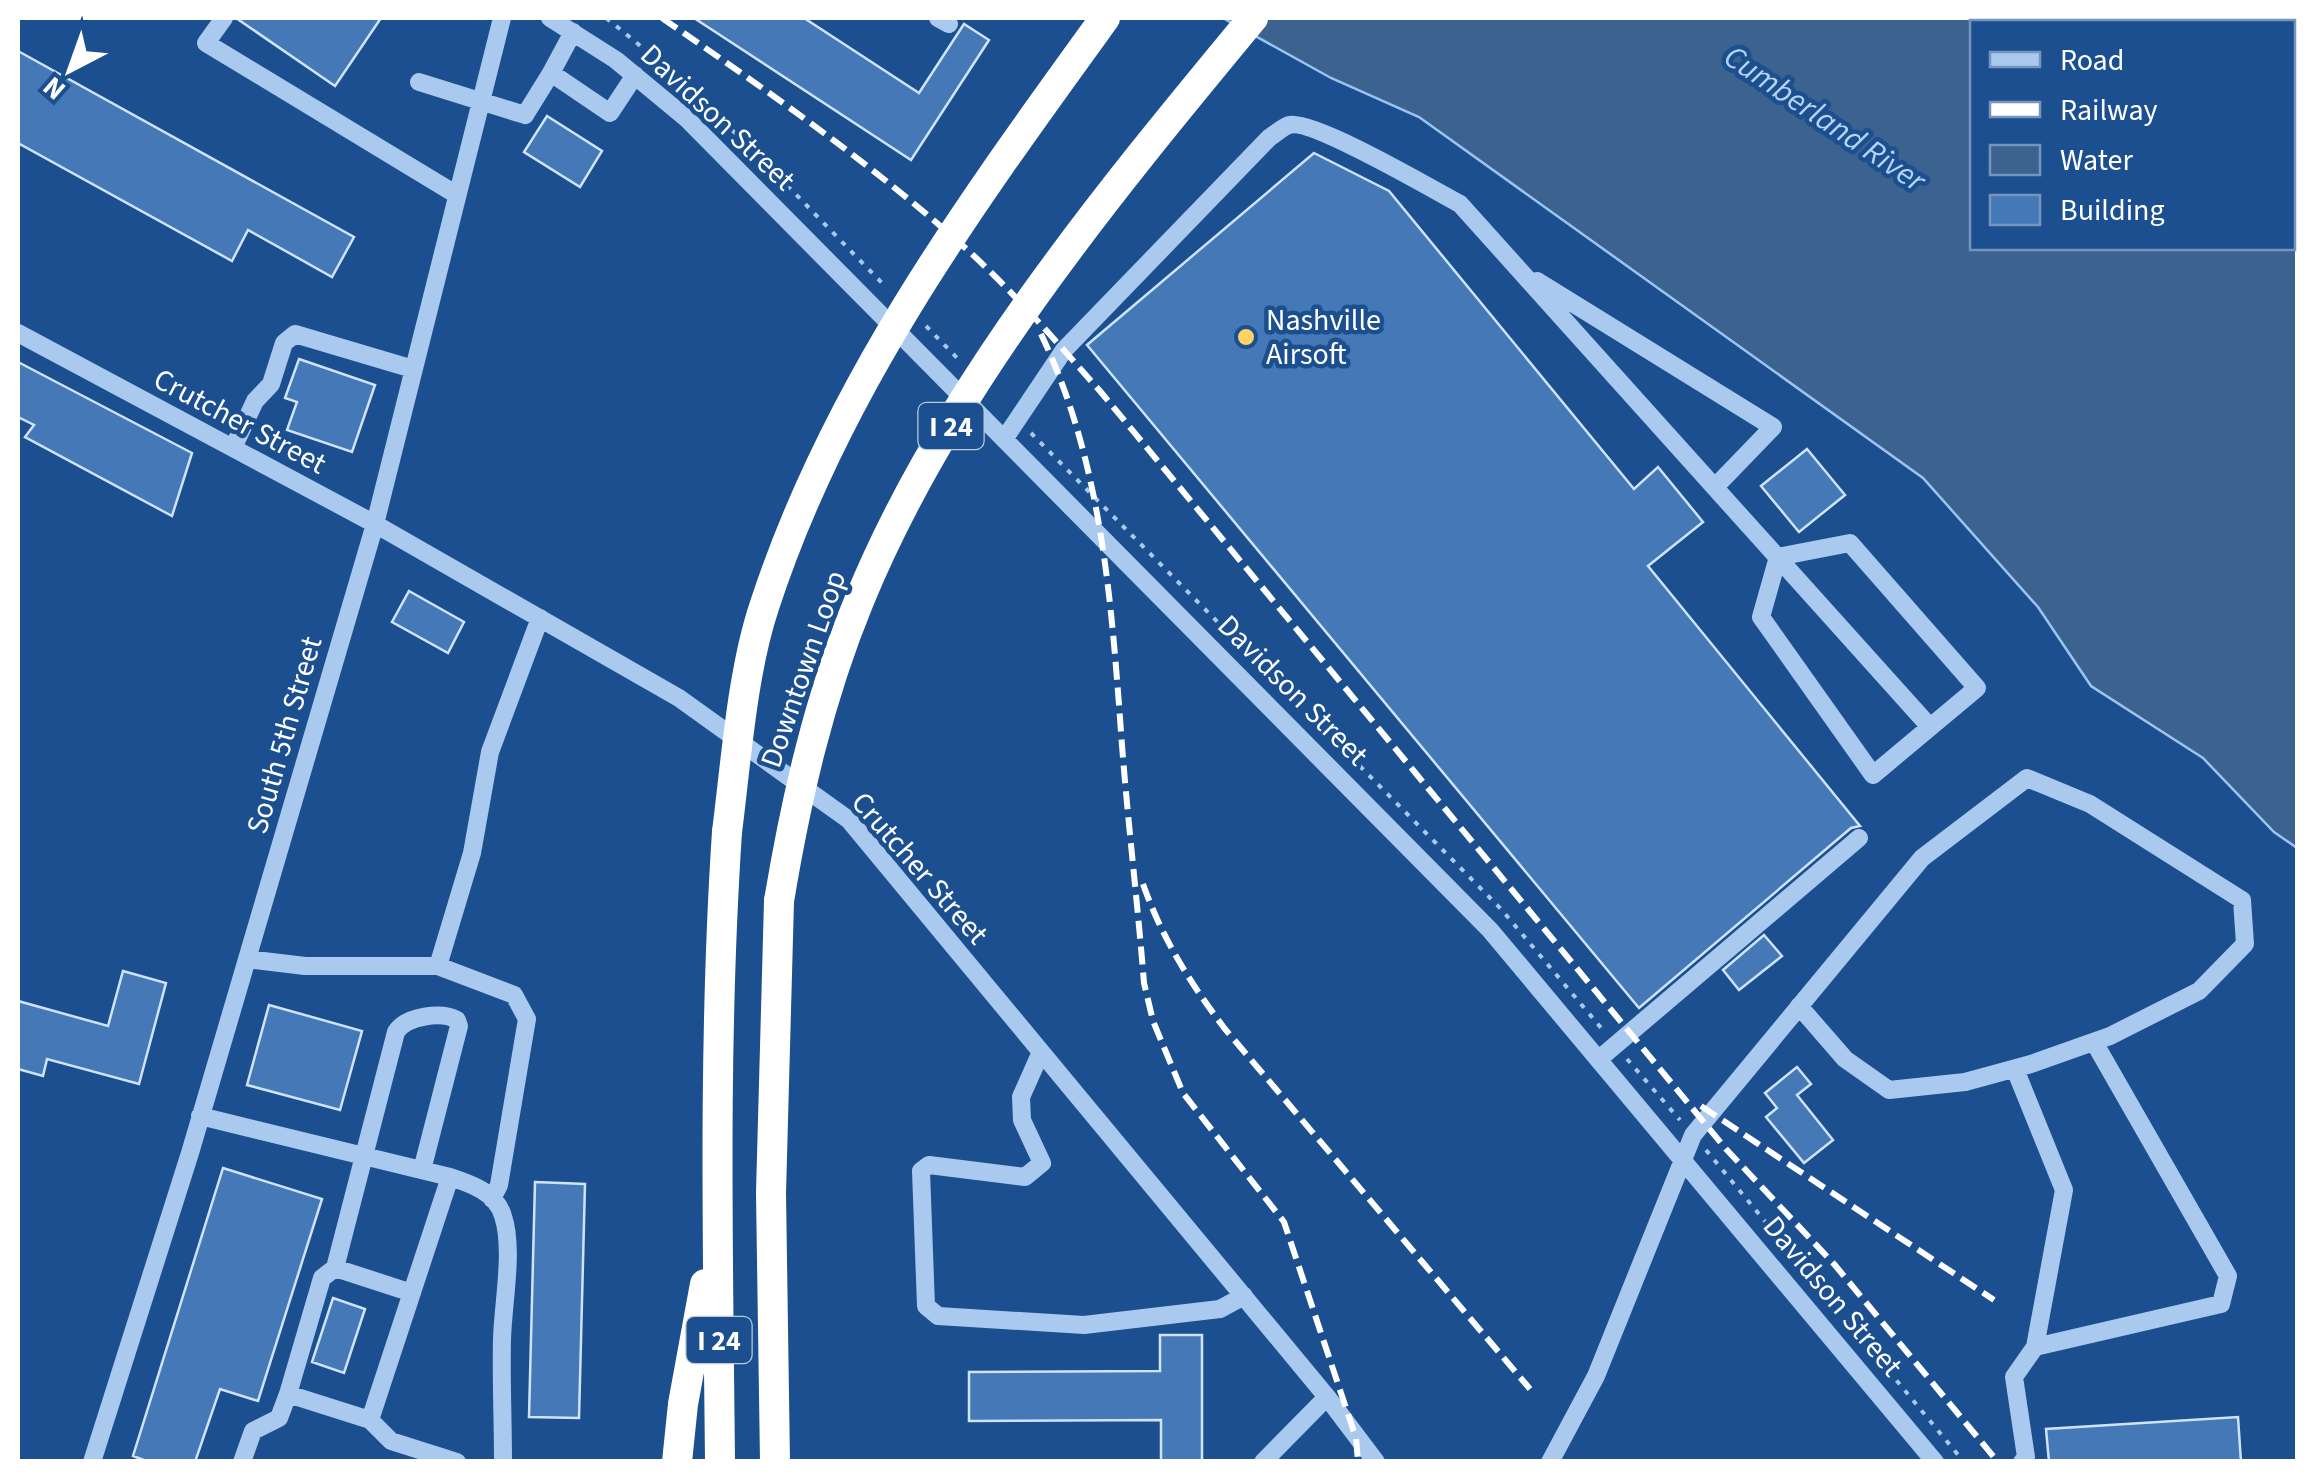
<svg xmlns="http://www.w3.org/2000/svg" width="2315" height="1479" viewBox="0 0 2315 1479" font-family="'Source Sans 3',sans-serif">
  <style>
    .water { fill: #3c6290; stroke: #9cc4f0; stroke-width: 2.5 }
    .building { fill: #4478b7; stroke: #cfe3fa; stroke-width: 2.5 }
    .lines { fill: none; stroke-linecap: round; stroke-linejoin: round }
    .path { stroke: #a9c9ee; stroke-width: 4; stroke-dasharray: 5 8; stroke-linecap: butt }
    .minor { stroke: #a9c9ee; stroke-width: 18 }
    .highway { stroke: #fff; stroke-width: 30 }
    .rail { stroke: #fff; stroke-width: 6; stroke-dasharray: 18 8; stroke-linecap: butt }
    .highway-bridge { stroke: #fff; stroke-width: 30 }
    .poi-dot { fill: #ffd166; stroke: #1b4f8f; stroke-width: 4 }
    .labels { text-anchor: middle; stroke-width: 9; stroke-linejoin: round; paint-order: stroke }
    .shield { fill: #1b4f8f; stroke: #bbcadd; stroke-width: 2.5 }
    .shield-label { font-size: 28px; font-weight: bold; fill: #fff }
    .street-label { font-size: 30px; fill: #fff; stroke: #1b4f8f }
    .poi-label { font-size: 30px; fill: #fff; stroke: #1b4f8f; text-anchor: start }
    .water-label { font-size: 32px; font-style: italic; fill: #b5d3f5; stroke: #1b4f8f }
  </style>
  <rect width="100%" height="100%" fill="#1b4f8f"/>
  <path class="water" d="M1223 18H2140L2146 22H1972V248H2292L2293 137 2297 141V848L2274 832 2203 758 2091 686 2038 607 1923 478 1419 117 1331 78Z"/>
  <path class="building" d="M236 18H381L335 86Z
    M694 18H804L919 93 964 24 989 40 911 160Z
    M18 51 354 237 332 277 248 230 232 261 18 143Z
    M547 116 602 151 580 187 524 152Z
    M1314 153 1389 191 1634 489 1658 467 1703 522 1648 566 1860 826 1851 828 1639 1008 1087 345Z
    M299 359 375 385 352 452 287 430 297 402 285 398Z
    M18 362 192 453 172 516 25 437 34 425 18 417Z
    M1807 449 1845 495 1799 532 1761 486Z
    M409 591 464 622 448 653 392 622Z
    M1764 935 1782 956 1739 990 1723 970Z
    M123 971 166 983 139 1084 47 1059 43 1076 18 1069V1001L108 1026Z
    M269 1005 362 1031 340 1110 247 1085Z
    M1797 1067 1811 1084 1797 1095 1833 1140 1804 1163 1766 1117 1777 1108 1765 1093Z
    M223 1168 322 1199 258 1401 220 1389 195 1462H149L133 1456Z
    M535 1182 585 1184 579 1418 529 1417Z
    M333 1298 365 1309 344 1373 312 1362Z
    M1160 1335H1202V1462H1161V1420L969 1421V1372L1160 1371Z
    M2238 1417 2241 1462H2049L2046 1429Z"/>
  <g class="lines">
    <path class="path" d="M606 18C708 98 796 196 887 288
      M926 326 961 362
      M1031 433 1501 909 1602 1029
      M1627 1059 1680 1120
      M1706 1150 1964 1462"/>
    <path class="minor" d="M224 18 206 43 457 195
      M550 18 616 60 686 118 1490 930 1935 1462
      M938 18 949 24
      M573 32 551 73 610 113 635 75
      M419 82 525 115 551 73
      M1537 281 1773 427 1716 486
      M18 333 375 524 679 698 849 820 1327 1397 1376 1462
      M1005 438 1064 350 1269 138C1275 134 1283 127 1289 125 1311 118 1434 190 1460 204L1930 727
      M233 448 255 401 271 384 284 343 295 334 413 369
      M1850 543 1977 688 1873 775 1761 617 1778 557Z
      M247 959 305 966H438L472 853 490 752 540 618
      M438 966 514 995 527 1019 499 1185 492 1199
      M1041 1052 1021 1097 1022 1120 1042 1163 1025 1177 929 1165 921 1171 926 1306 938 1316 1084 1325 1220 1309 1244 1296
      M1599 1059 1859 838
      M2015 1069 2064 1190 2035 1347 2014 1377 2026 1457 2022 1462
      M200 1116 450 1177C471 1184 496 1192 503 1216 514 1249 503 1303 502 1339 501 1379 503 1421 503 1462
      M422 1170 459 1026 457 1020C442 1011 406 1016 396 1032L335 1268 322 1278 288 1394 370 1420 450 1177
      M335 1268 412 1293
      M2035 1347 2221 1304 2228 1276 2094 1042
      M370 1420 391 1441 457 1462
      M92 1462 190 1153 375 524 502 18
      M242 1462 253 1431 279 1418 288 1394
      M1263 1462 1327 1397
      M1550 1462 1596 1376 1693 1135 1922 858 2027 778 2090 804 2242 900 2245 944 2199 991 2110 1036 2031 1064 1965 1082 1889 1090 1845 1059 1799 1006"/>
    <path class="highway" d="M677 1462 683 1404 705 1284
      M720 1462C718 1252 713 1042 727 832
      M775 1462 771 1193 779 901"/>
    <path class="rail" d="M662 18C762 87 861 156 953 237 1007 284 1053 338 1100 391L1726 1149 1834 1264 1998 1462
      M1041 334C1099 456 1110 585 1120 718 1126 807 1137 895 1144 983L1153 1021 1183 1093 1284 1222 1356 1438 1358 1462
      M1143 884C1162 938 1190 983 1225 1029L1530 1389
      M1701 1106 1994 1300"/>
    <path class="highway-bridge" d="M727 832C736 762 742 673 764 607 835 388 971 203 1105 18
      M779 901C796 799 819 698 859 601 945 390 1109 192 1253 18"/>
  </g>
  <circle class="poi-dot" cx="1246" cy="337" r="10"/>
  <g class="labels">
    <g class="shield">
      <rect x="918.5" y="403" width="65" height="46" rx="8"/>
      <rect x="686.5" y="1317" width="65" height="46" rx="8"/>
    </g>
    <g class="shield-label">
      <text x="951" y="436">I 24</text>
      <text x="719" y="1350">I 24</text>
    </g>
    <g class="street-label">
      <text transform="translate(718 117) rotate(43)" y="10">Davidson Street</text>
      <text transform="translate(240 421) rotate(28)" y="10">Crutcher Street</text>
      <text transform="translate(803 669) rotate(-71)" y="10">Downtown Loop</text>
      <text transform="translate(1293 690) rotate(45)" y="10">Davidson Street</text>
      <text transform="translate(284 735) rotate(-74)" y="10">South 5th Street</text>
      <text transform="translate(920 868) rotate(49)" y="10">Crutcher Street</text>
      <text transform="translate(1833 1296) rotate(50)" y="10">Davidson Street</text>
    </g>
    <g class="poi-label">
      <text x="1266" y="330">Nashville<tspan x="1266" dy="34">Airsoft</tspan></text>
    </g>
    <g class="water-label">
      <text transform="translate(1825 118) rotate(34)" y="11">Cumberland River</text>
    </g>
  </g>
  <rect width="2315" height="1479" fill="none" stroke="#ffffff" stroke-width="40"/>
  <rect x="1970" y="20" width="325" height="230" fill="#1b4f8f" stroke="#7695bc" stroke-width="2.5"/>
  <rect x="1990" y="52" width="50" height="15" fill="#a9c9ee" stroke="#7695bc" stroke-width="2.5"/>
  <text x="2060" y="70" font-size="30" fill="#ffffff">Road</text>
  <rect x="1990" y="102" width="50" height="15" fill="#ffffff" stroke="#7695bc" stroke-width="2.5"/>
  <text x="2060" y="120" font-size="30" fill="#ffffff">Railway</text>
  <rect x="1990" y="145" width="50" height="30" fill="#3c6290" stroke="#7695bc" stroke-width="2.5"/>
  <text x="2060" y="170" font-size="30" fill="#ffffff">Water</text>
  <rect x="1990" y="195" width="50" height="30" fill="#4478b7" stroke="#7695bc" stroke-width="2.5"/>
  <text x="2060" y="220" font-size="30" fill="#ffffff">Building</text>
  <g transform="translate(70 70) rotate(221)" stroke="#1b4f8f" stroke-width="8" paint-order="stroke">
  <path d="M0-8L18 38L0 25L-18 38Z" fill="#ffffff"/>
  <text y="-15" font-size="28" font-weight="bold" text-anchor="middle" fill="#ffffff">N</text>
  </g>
</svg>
